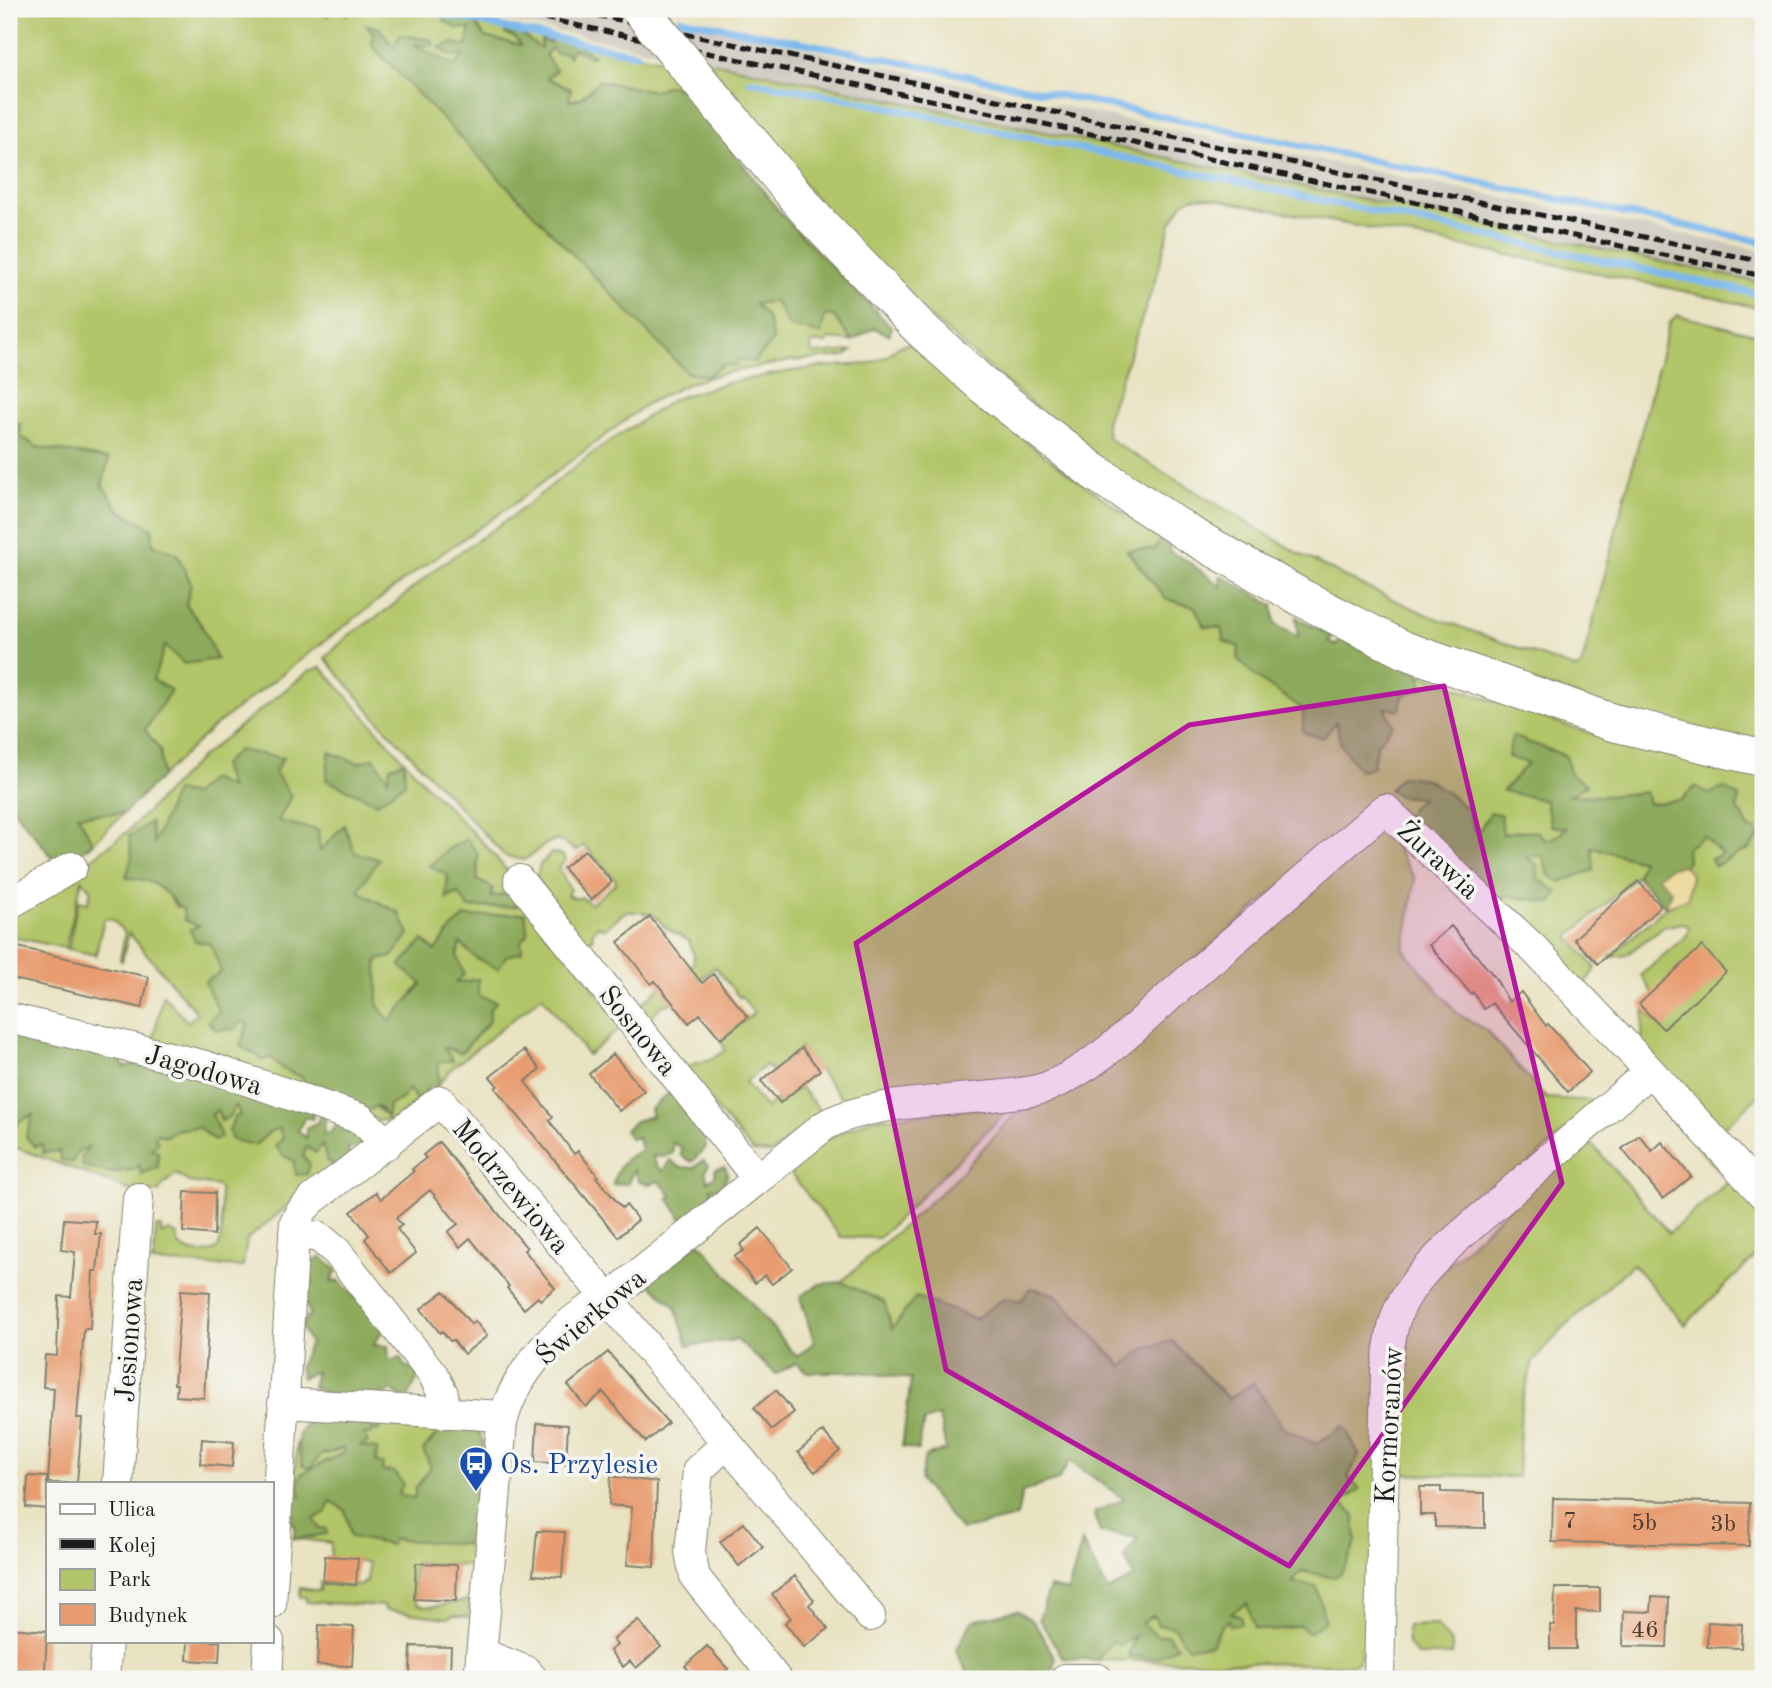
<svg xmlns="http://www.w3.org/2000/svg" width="1772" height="1688" viewBox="0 0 1772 1688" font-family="'Old Standard TT',serif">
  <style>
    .industrial { fill: #c9c3b8 }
    .green { fill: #b2c568; stroke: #677042; stroke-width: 2; fill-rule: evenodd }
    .forest { fill: #8daa5c; stroke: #54633c; stroke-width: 2 }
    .sand { fill: #eeda9e; stroke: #857b5d; stroke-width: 2 }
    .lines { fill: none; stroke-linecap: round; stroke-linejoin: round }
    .stream { stroke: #7cb7ee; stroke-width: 7 }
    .building { fill: #e89c6f }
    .minor-casing { stroke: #82806f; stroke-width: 32 }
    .major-casing { stroke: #82806f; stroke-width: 39 }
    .minor { stroke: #fff; stroke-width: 30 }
    .major { stroke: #fff; stroke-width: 37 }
    .rail { stroke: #1c1c1c; stroke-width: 5; stroke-dasharray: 10 5; stroke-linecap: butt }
    .major-bridge-casing { stroke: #82806f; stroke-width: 39; stroke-linecap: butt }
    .major-bridge { stroke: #fff; stroke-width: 37 }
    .marked { fill: #b5179e; fill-opacity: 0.2; stroke: #b5179e; stroke-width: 5; stroke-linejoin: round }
    .labels { text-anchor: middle; stroke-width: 7; stroke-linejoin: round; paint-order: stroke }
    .number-label { font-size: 24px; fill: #4f3c31 }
    .street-label { font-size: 28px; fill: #1c1c1c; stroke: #f6f6f2 }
    .transit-label { font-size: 28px; fill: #164399; stroke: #f6f6f2; text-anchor: start }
  </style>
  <rect width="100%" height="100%" fill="#f6f6f2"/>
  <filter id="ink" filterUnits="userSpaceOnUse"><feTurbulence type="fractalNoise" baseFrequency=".0143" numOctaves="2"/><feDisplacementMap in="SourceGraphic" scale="14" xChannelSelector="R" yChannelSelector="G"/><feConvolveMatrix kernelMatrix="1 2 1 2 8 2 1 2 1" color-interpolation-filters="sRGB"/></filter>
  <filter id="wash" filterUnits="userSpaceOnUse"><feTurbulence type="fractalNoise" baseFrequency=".00686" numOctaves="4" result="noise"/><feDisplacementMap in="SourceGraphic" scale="28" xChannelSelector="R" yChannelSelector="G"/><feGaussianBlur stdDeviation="1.57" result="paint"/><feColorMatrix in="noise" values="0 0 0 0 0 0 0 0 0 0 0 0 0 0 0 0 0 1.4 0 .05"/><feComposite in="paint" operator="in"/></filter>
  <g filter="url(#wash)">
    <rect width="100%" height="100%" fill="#e9e3c2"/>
    <path class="industrial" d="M450 9H607L734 33 1121 119 1763 251V283L1045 131Z"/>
    <path class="green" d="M9 9H312L328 16V9H338L347 15 346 9H421L446 14 444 20 470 29 467 46 440 47 450 55 463 56 455 66 412 45 432 40 394 47 367 26 722 365 736 359 754 304 775 301 789 326 824 315 834 316 852 341 829 339 827 343H811L812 354 852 351 845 356 790 361 724 373 689 383 648 403 515 503 418 570 330 637 212 728 162 776 160 750 145 730 170 690 153 680 165 645 202 626 186 605 191 583 177 554 153 544 152 528 120 511 102 485 108 459 37 447 20 436 21 425 9 420Z
      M473 19 510 28 505 33 515 37 521 46 485 37Z
      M518 31 662 60 685 89 669 85 653 91 600 81 580 98 569 101 547 77 545 55 552 48H573L591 58 569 41 550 44 541 40V48L533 45Z
      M707 61 1763 283V309C1578 266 1391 233 1204 197L1192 198 1183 203 1171 223 1154 284 1106 422 1108 437 1115 443 1298 553 1363 586 1428 615 1576 669 1581 666 1583 660 1669 323 1677 315 1763 336V747L1674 728 1433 649 1280 576 1105 467 867 263Z
      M910 343C988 416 1074 479 1162 539L1154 549 1127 551 1166 599 1195 607 1204 626 1221 628 1239 647 1238 659C1267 688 1297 707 1336 722L1341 745 1372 768 1377 744 1393 725 1385 708 1402 695 1421 674C1500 704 1581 733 1664 754 1697 762 1730 769 1763 776V1092L1719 1132 1641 1048 1644 1010 1663 1029 1652 993 1641 975 1687 935 1689 927 1683 923 1663 927 1626 955 1610 957 1666 907 1688 898 1691 875 1684 865 1687 861 1685 849 1703 836 1722 854 1716 866 1731 856 1748 850C1750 811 1738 812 1708 794L1681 800 1649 804 1646 792 1607 796 1567 795 1529 763 1545 800 1566 828 1559 835 1546 841 1518 831 1503 835 1480 829 1473 830 1401 776 1389 790 1399 796 1423 798 1407 818 1383 796 1096 1047 1053 1074 845 1102 801 1048 773 1072 766 1065 745 1082 766 1108 776 1099 780 1103 800 1087 823 1114 771 1153 753 1152 682 1068 711 1059 725 1051 721 1039 754 1013 741 996 739 997 715 967 674 1002 661 1006 651 1017 652 1025 640 1014 639 1003 641 1005 662 985 676 981 693 964 694 955 689 941 666 928 655 916 642 912H625L604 929 598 926 592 933 593 939 582 946 536 878 540 865 551 853 562 855 566 860 558 868 570 889 567 895 577 899 581 897 591 904 615 884 616 880 584 845 576 851C551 829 546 847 524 860L505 856 376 718 325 658 349 635 387 610 438 567 514 515 594 452 674 399 726 383 774 374 818 367 868 364 887 356 898 347Z
      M321 667 427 786 486 846 516 881 622 1027 588 1055 542 996 451 1069 439 1084 438 1060 452 1061 443 1046 461 1053 489 1022 490 1009 496 1002 478 996 455 983 464 974 457 956 460 943 476 958 452 928 435 952 423 941 422 983 390 1022 378 1006 377 960 399 913 358 891 320 852 230 788 146 878 169 895 175 906 183 909 200 926 211 944 242 1021 249 1024 251 1053 270 1057 283 1069 324 1087 330 1092 375 1106 387 1117 389 1105 402 1099 409 1088 417 1101 392 1121 378 1120 153 1040 163 995 188 1022 197 1013 129 933 122 961 120 960 125 933 112 919H105L103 922 96 955 68 949 78 901 88 903 91 890 82 880 65 948 9 936V908L83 865 127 832 200 758 309 671ZM478 854 477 880 490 897 458 893 446 899 448 876 430 865Z
      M124 813 93 843 77 815Z
      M1370 832H1395L1414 850 1394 844 1415 879 1404 950 1458 1014 1487 1031 1546 1098 1599 1101 1406 1274 1370 1646 1362 1647 1361 1657 1357 1663 1350 1665 1097 1660 1112 1640 1135 1635 1129 1656 1177 1647 1167 1635 1158 1636 1142 1624 1154 1614 1173 1627 1211 1645 1221 1626 1230 1619V1613L1248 1602 1274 1631 1300 1625 1292 1584 1301 1571C1343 1579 1337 1582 1356 1543L1341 1502 1348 1477 1343 1426 1316 1445 1284 1429 1253 1383 1229 1399 1172 1341 1145 1348 1123 1367 1055 1294 1030 1288 1021 1301 1005 1298 975 1319 916 1297 892 1329 884 1302 841 1282 951 1183 1013 1116 1100 1069Z
      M1591 847 1642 861 1637 876 1569 937 1596 968 1582 987 1500 902 1505 895 1551 903 1558 892 1538 879 1525 855 1543 856 1549 875Z
      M1653 1093 1670 1106 1763 1210V1249L1685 1325 1633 1264 1560 1331 1533 1362 1521 1405 1518 1477 1393 1474 1394 1375 1416 1295 1585 1136 1669 1233 1729 1181 1659 1107Z
      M236 1104 240 1116 234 1118 229 1131 255 1145 271 1131 279 1128 283 1138 303 1156 307 1146 322 1143 337 1166 247 1239 243 1266 241 1267 151 1262 154 1258 156 1227H161V1234L170 1231 177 1235 178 1244C187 1254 207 1256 218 1248 225 1232 220 1207 220 1189L217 1186 189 1182 176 1174 164 1184 158 1192 132 1191 9 1145V1128L14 1131 18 1122 34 1114 42 1144C60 1151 73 1154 91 1146L111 1173 136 1169 139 1163 142 1173 155 1137 159 1134 166 1136 175 1130 198 1127 214 1140 221 1137 212 1114 217 1109 221 1120Z
      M1013 1105 879 1238 841 1237 787 1169 804 1151 870 1119Z
      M383 1422 438 1425V1433L423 1450 432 1467 415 1489 416 1499 398 1494 382 1471 359 1447 364 1433Z
      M297 1442 303 1466 321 1455 343 1448 345 1452 301 1474 298 1484 301 1496 293 1498Z
      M331 1500 391 1545V1539L477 1545 475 1585H472V1566L416 1563 414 1568 413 1584 415 1585C415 1590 413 1597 416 1602 424 1613 459 1601 470 1600L468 1617 454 1615 447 1618 385 1610V1606L306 1602V1597H300V1588L320 1591V1582L350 1587 362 1585 364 1582H367L368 1563 331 1557V1543L298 1539 300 1537H314L319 1528 314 1519Z
      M1436 1625 1452 1644V1655H1417L1408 1644 1407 1626Z"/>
    <path class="forest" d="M446 14 473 19 485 37 520 45 515 37 505 34 510 28C523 32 529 43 541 48V39L550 43V39L570 41 594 55 591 58 573 48 569 57 567 53H556L552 48 545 55 556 70 547 78 571 89 569 101 581 98 599 81 653 91 669 85 685 89 782 215 892 328 889 335 874 328 852 341 834 316 825 315 821 334 789 326 775 301 755 304 767 317 773 340 755 362 736 359 737 366 722 365 708 376 687 373 372 46 373 33 366 25 379 28 394 47 400 35 432 40 434 45H414L455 66 463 56 450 55 439 47 454 43 467 46 470 29 457 28 444 21Z
      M9 420 21 425 20 436 37 447 109 459 102 485 120 511 152 528 153 544 177 554 191 583 186 605 202 626 217 659 184 664 165 646 153 680 171 690 145 730 160 750 162 776 124 813 78 815 93 843 61 868 9 804Z
      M1162 539 1169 544 1170 552 1186 560 1221 586 1220 575 1273 605 1275 624 1298 637 1296 617 1333 637 1328 641 1336 646 1339 640 1421 674 1422 689 1403 695 1400 710 1385 708 1393 725 1377 744 1372 768 1359 770 1341 745 1336 722 1323 738 1303 732V709L1257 678 1238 659 1239 647 1224 641 1221 628 1204 626 1195 607 1166 599 1127 550 1154 549Z
      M1512 736 1566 756 1570 774 1587 785 1569 796H1607L1646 792 1649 804 1681 800 1695 786 1708 794 1724 788 1739 797 1737 810 1742 814 1749 829H1756L1758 839C1754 842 1752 845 1749 848 1746 851 1722 862 1715 866L1711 859 1722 854 1703 836 1686 849 1687 861 1684 865 1670 867 1671 890 1666 907 1637 876 1642 861 1592 847 1594 870 1560 882 1549 875 1543 856H1526L1537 866 1538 879 1558 893 1551 903 1505 895 1500 902 1407 818 1410 809 1422 798 1399 796 1389 790 1401 776 1426 779 1448 793 1468 810 1474 830 1480 829 1491 812 1501 815 1503 834 1518 831 1538 832 1546 840 1559 835 1566 828 1551 826 1545 800 1503 791 1528 763 1508 757Z
      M238 750 283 758 275 772 291 796 278 821 318 830 320 851 344 825 355 853 379 859 358 891 399 913 409 934 392 957 377 960 378 1006 390 1021 422 984 400 966 423 940 435 951 452 928 465 917 525 913 528 935 521 940 522 952 506 956 498 969 476 958 460 943 457 956 464 974 456 983 478 979V996L496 1001 490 1009 489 1021 461 1053 444 1047 453 1061H438L439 1084 436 1087H427L428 1092 417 1101 409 1089 402 1099 389 1105 387 1118 381 1109 376 1106 370 1110 330 1099V1092L325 1088 323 1092 313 1083 306 1086 302 1077 283 1069 270 1057 263 1061 258 1056 240 1046 248 1024 242 1021 236 1029 216 1030 208 1021 219 1011 204 982 221 972 211 944 195 941 190 929 199 926 184 920 183 909C174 905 174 900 167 894 154 882 143 878 126 878L132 856 129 837 150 822 154 843 175 791 193 795 210 779 230 788 222 765Z
      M329 752 358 763 374 758 388 779 390 767 404 761 405 783 377 803 326 780Z
      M467 839 478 854 477 880 493 888 491 897 514 892 518 906 469 908 458 893 446 899 448 876 430 866 448 849Z
      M9 1025 119 1055 124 1067 136 1064 135 1055 314 1112 312 1119 305 1117 298 1130 306 1138V1128L318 1122 320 1113 326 1117 323 1134 330 1133 340 1118 365 1139 360 1148H348L349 1157 337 1166 327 1161 322 1144 316 1153 307 1147 303 1156 310 1164 307 1174 296 1175 293 1160 285 1157 275 1146 283 1138 279 1128 271 1131 255 1145 232 1140 229 1131 234 1118 240 1115 236 1105 229 1117 222 1121 217 1110 212 1114 221 1137 214 1140 198 1127 175 1130 166 1136 158 1134 155 1137 158 1143 151 1149 158 1152V1167L141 1174 139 1164 136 1169 111 1173 82 1166V1156L89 1147 78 1151 72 1163 61 1160 59 1151 43 1153 42 1144 35 1147 26 1137 33 1114 18 1122 14 1131 9 1128Z
      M669 1093H676L704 1133 706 1147 692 1162 681 1155 682 1148 673 1143V1153L663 1157 653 1156 657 1166 663 1171 670 1160 680 1167 694 1168 703 1160 709 1165 705 1171 708 1181 715 1176V1169L725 1167 728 1174 723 1185 718 1189 711 1188 712 1197 685 1224 668 1198 672 1196 659 1181 650 1184 639 1182 634 1170 628 1183 613 1185C615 1170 626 1155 641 1151L638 1137 631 1139 625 1130 635 1121 652 1116 650 1109Z
      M699 1242 797 1357 814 1342 800 1297 819 1284 841 1282 884 1302 892 1329 916 1297 975 1319 1005 1298 1021 1301 1030 1288 1055 1294 1122 1367 1145 1348 1172 1341 1228 1399 1253 1383 1284 1429 1316 1444 1344 1426 1359 1455 1348 1477 1360 1490 1341 1502 1354 1515 1356 1543 1341 1573 1334 1577 1301 1571 1292 1583 1317 1587 1325 1621 1309 1633 1300 1625 1274 1631 1254 1628 1247 1603 1231 1613 1241 1617V1624L1230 1626 1229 1620 1221 1626 1211 1645 1188 1647 1173 1627 1158 1625 1153 1615 1142 1624 1158 1636 1167 1635 1178 1646 1156 1658 1128 1656 1135 1636 1120 1645 1112 1641 1097 1660 1063 1658 1039 1619 1050 1587 1068 1591 1082 1542 1108 1591 1134 1577 1124 1556 1138 1538 1100 1532 1094 1513 1124 1499 1070 1461 1058 1480 1022 1492 1017 1517 961 1530 920 1481 925 1456 946 1450 939 1416 924 1421 918 1450 902 1447 911 1379 861 1372H808L796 1363 776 1374 737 1340 688 1346 675 1306 647 1282Z
      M321 1257 337 1270 331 1282 339 1281 385 1327 373 1345 388 1346 389 1361 401 1358 405 1367H416L420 1373 408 1397H401L391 1390 386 1395 381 1394 379 1400 331 1396 312 1387 316 1371 302 1378 299 1367 310 1343 301 1327 310 1313 300 1292 314 1282 301 1275 309 1263Z
      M315 1419 383 1422 378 1431 373 1428 372 1434H364L368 1442 361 1446 377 1449 376 1463 383 1464 382 1471 395 1472 403 1484 398 1494 415 1498V1489L431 1467 423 1450 438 1433V1425L474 1428 479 1431 483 1442 478 1520 472 1525V1532L477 1539V1545L392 1539 391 1545 351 1537 345 1510 331 1501 325 1513 314 1519 319 1528 327 1529V1534L293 1539 296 1527 292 1523 293 1498 301 1496 298 1484 301 1474 345 1452 343 1448 321 1455 310 1468 303 1466C298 1447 292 1428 315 1419Z
      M1017 1610 1034 1622 1055 1658 1051 1679H971L956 1651 972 1621Z"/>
    <path class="sand" d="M1684 865 1691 875 1688 898 1666 907 1671 890 1657 877 1670 867Z"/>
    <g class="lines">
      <path class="stream" d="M421 9 524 32 637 54
        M680 19 882 58 1763 242
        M750 81 859 101 1763 295"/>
    </g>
    <g id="blocks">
      <path class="building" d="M585 850 612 882 591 900 563 868Z
        M1638 881 1661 906 1598 964 1574 939Z
        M650 917 702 983 713 974 748 1017 721 1039 700 1014 689 1023 655 981 651 984 618 942Z
        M1451 926 1494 976 1509 1002 1521 992 1546 1026 1548 1024 1590 1072 1568 1092 1492 1003 1484 1009 1473 992 1471 994 1429 945Z
        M9 945 149 977 142 1008 9 978Z
        M1702 946 1726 972 1663 1029 1639 1004Z
        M802 1048 820 1070 780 1103 761 1081Z
        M524 1050 540 1069 525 1082 553 1117 549 1120 574 1154 578 1151 598 1176 596 1177 622 1208 626 1205 638 1220 618 1237 495 1088 498 1086 490 1077Z
        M613 1054 644 1091 619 1111 589 1074Z
        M1639 1135 1652 1151 1662 1142 1691 1176 1663 1199 1622 1149Z
        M439 1142 527 1248 524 1250 555 1288 540 1300 538 1297 524 1309 507 1288 509 1286 470 1238 460 1247 448 1232 458 1224 430 1190 396 1218 402 1225 397 1229 416 1253 391 1273 365 1239 369 1235 351 1212 376 1192 381 1199 414 1171 412 1169 426 1158 423 1155Z
        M185 1192 215 1193 214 1235 183 1232Z
        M64 1219 96 1221 95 1234H101L97 1271H93L90 1329H84L77 1418H82L77 1483H48L54 1388 43 1387 45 1355 57 1356 59 1296 71 1297 75 1252 61 1250Z
        M760 1228 792 1268 772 1284 765 1275 755 1283 734 1257 744 1250 740 1245Z
        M181 1290 210 1292 204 1398 176 1396 177 1384H174Z
        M444 1291 471 1324 475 1321 487 1336 464 1354 453 1340 450 1341 442 1331 440 1333 421 1309Z
        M608 1352 668 1423 646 1442 603 1392 586 1407 568 1385Z
        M776 1390 794 1412 772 1430 754 1408Z
        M537 1423 568 1425 566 1464 535 1462Z
        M823 1431 840 1451 815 1472 798 1452Z
        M202 1439 234 1442 232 1467 200 1464Z
        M28 1476 47 1477V1509L26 1507Z
        M611 1476 657 1482 654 1567 627 1565 632 1507 609 1505Z
        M1420 1487H1441V1492L1485 1493V1528L1435 1527V1515H1420Z
        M1553 1498 1750 1503 1749 1546 1552 1542Z
        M744 1523 763 1547 739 1566 720 1542Z
        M537 1531 565 1532 562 1577 533 1575Z
        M325 1556 358 1558 356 1585 323 1582Z
        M416 1563 457 1565 456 1601 414 1599Z
        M795 1576 814 1600 809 1605 828 1629 804 1647 785 1623 791 1618 772 1594Z
        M1555 1588H1600V1612L1576 1611V1649H1550V1625H1554Z
        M1652 1597 1669 1598 1667 1647 1623 1646 1624 1611 1651 1612Z
        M638 1620 661 1647 636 1668 630 1661 623 1667 610 1651 617 1645 613 1640Z
        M1708 1622 1742 1624 1741 1648 1707 1647Z
        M319 1625 354 1627 352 1666 317 1665Z
        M9 1628 47 1631 45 1671 9 1668Z
        M188 1641H220L219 1662 187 1660Z
        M411 1646 451 1647 450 1676 410 1674Z
        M707 1646 728 1669 717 1679H697L685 1666Z"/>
    </g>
  </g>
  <g filter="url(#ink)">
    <use href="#blocks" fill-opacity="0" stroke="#82806f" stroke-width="2"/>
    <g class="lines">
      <g class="minor-casing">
        <path id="minor" d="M519 880 758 1179
          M9 904 72 867
          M9 1018 202 1065 361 1119 387 1144
          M294 1233 319 1237 337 1252 434 1376 443 1394 445 1413
          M283 1403 503 1416
          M727 1443 698 1470 690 1552 695 1577 776 1679
          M118 1483 138 1198
          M271 1604 295 1222 302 1210 313 1199 440 1101 608 1299 870 1616
          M481 1653 526 1671 533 1679
          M104 1679 107 1641
          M267 1679 269 1641
          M479 1679 502 1423C514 1373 562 1320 608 1299L824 1126C864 1102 946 1101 994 1096 1011 1094 1031 1093 1047 1087 1098 1067 1140 1022 1181 986 1249 927 1317 868 1385 809L1534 949 1650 1071 1763 1194
          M1065 1679H1098
          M1379 1679 1386 1369C1389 1353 1390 1336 1395 1320 1405 1288 1431 1264 1454 1241L1650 1071"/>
      </g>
      <g class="major-casing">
        <path id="major" d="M710 94 815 219 920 328 984 386 1093 471 1189 534 1304 599 1404 650 1611 722 1763 758"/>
      </g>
      <use href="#minor" class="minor"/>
      <use href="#major" class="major"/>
      <path class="rail" d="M500 9 1763 276
        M567 9 1763 262"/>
      <g class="major-bridge-casing">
        <path id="major-bridge" d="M640 9 710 94"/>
      </g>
      <use href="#major-bridge" class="major-bridge"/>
    </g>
  </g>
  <path class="marked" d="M1444 686 1562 1183 1289 1566 946 1370 856 943 1189 725Z"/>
  <defs>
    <g id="bus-pin" transform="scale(1.75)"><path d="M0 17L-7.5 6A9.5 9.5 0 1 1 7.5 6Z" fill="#1a4fb4" stroke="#f6f6f2"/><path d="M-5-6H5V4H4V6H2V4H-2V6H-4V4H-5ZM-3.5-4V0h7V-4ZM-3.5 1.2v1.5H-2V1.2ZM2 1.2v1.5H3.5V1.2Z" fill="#fff"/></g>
  </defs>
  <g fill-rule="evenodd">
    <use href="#bus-pin" x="476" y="1463"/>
  </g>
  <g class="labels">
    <g class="number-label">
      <text x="1570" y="1528">7</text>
      <text x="1644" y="1530">5b</text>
      <text x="1723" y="1531">3b</text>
      <text x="1645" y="1637">46</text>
    </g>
    <g class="street-label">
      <text transform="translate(1439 859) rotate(43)" y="10">Żurawia</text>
      <text transform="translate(639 1030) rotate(51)" y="10">Sosnowa</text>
      <text transform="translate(204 1069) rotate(16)" y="10">Jagodowa</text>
      <text transform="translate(512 1186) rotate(50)" y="10">Modrzewiowa</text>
      <text transform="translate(590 1316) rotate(-40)" y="10">Świerkowa</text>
      <text transform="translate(128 1340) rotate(-86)" y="10">Jesionowa</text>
      <text transform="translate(1388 1425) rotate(-87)" y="10">Kormoranów</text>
    </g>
    <g class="transit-label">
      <text x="500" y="1473">Os. Przylesie</text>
    </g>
  </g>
  <rect width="1772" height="1688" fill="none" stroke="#f6f6f2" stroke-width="35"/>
  <rect x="46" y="1482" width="228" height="161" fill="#f6f6f2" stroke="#9f9f9c" stroke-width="2"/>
  <rect x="60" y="1504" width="35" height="10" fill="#ffffff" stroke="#9f9f9c" stroke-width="2"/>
  <text x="108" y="1516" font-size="21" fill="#1c1c1c">Ulica</text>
  <rect x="60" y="1539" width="35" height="10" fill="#1c1c1c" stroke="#9f9f9c" stroke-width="2"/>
  <text x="108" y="1552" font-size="21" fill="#1c1c1c">Kolej</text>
  <rect x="60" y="1569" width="35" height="21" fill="#b2c568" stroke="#9f9f9c" stroke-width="2"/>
  <text x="108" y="1586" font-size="21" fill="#1c1c1c">Park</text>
  <rect x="60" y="1604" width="35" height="21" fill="#e89c6f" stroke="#9f9f9c" stroke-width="2"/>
  <text x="108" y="1622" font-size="21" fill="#1c1c1c">Budynek</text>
</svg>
